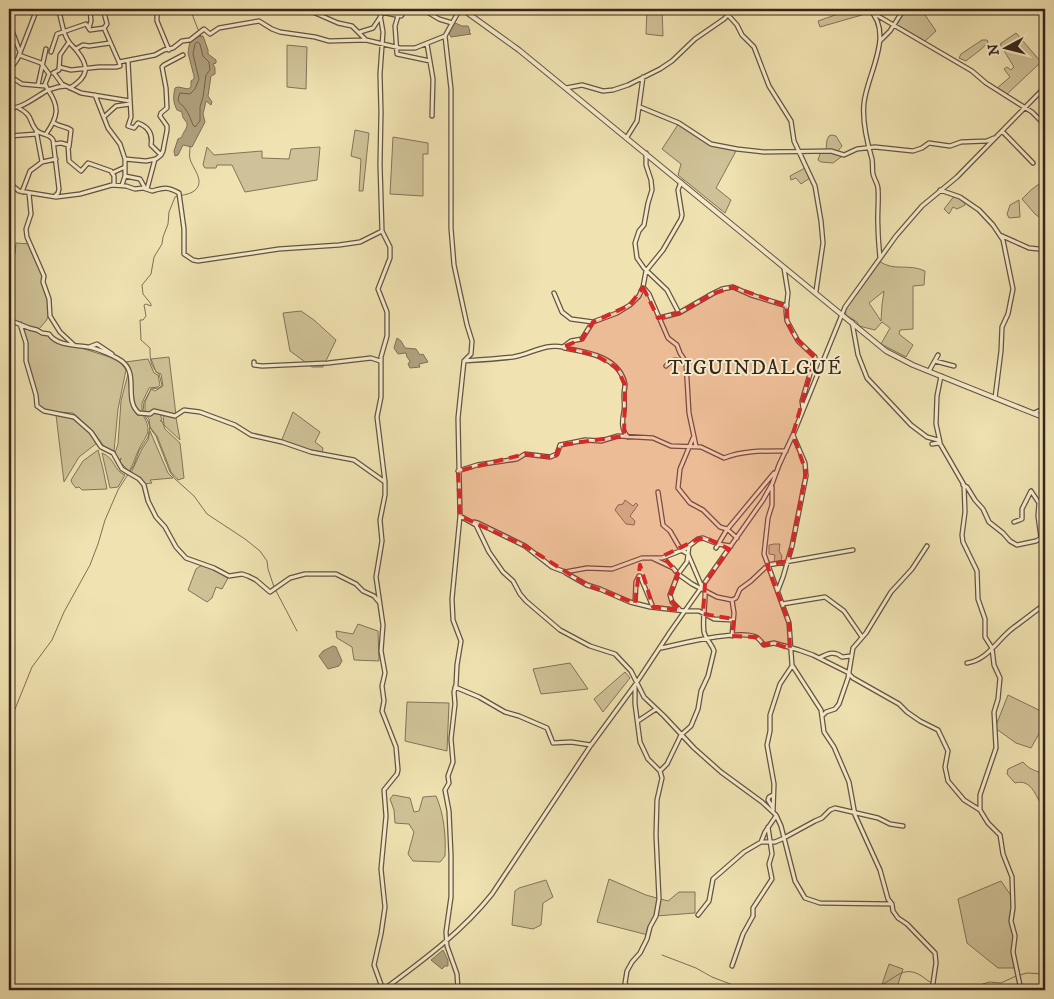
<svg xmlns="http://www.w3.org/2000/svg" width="1054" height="999" viewBox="0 0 1054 999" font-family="'IM FELL DW Pica',serif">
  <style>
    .green { fill: #d0c298; stroke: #82745a; fill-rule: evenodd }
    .water { fill: #b0a27e; stroke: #7f7056 }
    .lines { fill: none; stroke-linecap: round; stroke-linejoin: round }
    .shore { stroke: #72644c; stroke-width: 1 }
    .stream { stroke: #7f7056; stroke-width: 1 }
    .minor-casing { stroke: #645440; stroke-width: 5.5 }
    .tertiary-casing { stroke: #645440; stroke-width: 6 }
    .minor { stroke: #f5eccc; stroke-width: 3 }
    .tertiary { stroke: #f5eccc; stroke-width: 4 }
    .marked { fill: #d62828; fill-opacity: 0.2; stroke: #d62828; stroke-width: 4; stroke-dasharray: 10 6; stroke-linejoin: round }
    .labels { text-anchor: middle; stroke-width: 4; stroke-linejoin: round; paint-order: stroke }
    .quarter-label { font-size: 20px; letter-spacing: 1px; fill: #35251b; stroke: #f5eccc }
  </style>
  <rect width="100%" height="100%" fill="#f0e2b1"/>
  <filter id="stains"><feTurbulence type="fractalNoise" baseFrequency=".004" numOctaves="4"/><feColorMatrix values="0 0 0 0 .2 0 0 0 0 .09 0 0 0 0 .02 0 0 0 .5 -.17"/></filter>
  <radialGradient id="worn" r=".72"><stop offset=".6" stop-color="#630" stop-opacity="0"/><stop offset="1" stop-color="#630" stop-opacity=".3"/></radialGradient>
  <path class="green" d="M647 9H662L663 36 646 34Z
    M836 9H859L862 15 820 27 818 21 838 14Z
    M904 9H921L936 31 924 42 893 25Z
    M1016 33 1041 62 1006 95 996 89 1010 77 1004 69 1007 67 1011 70 1014 67 1000 44Z
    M982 40H987L988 42C984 48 972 56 966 61L959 58 961 54Z
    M287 45 307 47 306 89 287 87Z
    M679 123 711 144 725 146 736 151 716 188 731 200 725 213 678 175 681 164 662 149Z
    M355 130 369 133 363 191H359L361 159 351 156Z
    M832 135 836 136 842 146 837 152 841 157 833 163 821 162 818 160 821 151 826 150 827 140 829 136Z
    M393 137 428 143V154H423V196L390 194Z
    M207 147 214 155 262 151V158L289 159 291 149 320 147 317 180 245 192 232 165H217L216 168H205L203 165Z
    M805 168 810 178 801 184 796 178 791 180 790 176Z
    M1044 180 1045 218 1043 220 1035 214 1022 199 1031 190Z
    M955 195 965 200V205L957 209 953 207 949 214 944 209Z
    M1019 200 1020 217 1009 218 1007 214 1010 205Z
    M16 243 31 244 44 276 43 282 47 293 49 315 46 321 38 330 49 334 53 339 119 360 126 370 118 409 114 451 106 449 92 430 73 413 44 411 37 406 26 361 27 348 20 324 9 320V254H15Z
    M879 261C894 272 908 263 925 271L924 285 913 286V329L900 330 899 334 913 345 906 357 881 344 890 328 882 322 875 330 859 326 857 322 846 315 845 307ZM884 291 882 305 881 321 869 303Z
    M301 311 314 320 336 340 323 367H312L290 351 283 313Z
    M169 357 176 415 154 409 149 412H145V402L151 389 155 391 163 386 161 374 156 372 151 359Z
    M148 359 154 373 158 375 160 385 158 387 149 388 142 403V413L138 411 135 407 130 371 125 362Z
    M128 374 132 408 137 415H143C153 432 146 435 139 449 135 457 134 464 129 471L120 462 121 458 119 461 115 453 118 444 121 401Z
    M293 412 320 432 315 442 323 448 322 454 281 442Z
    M154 413 160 414 162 420 160 421H162L165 429 180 443 184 478 178 480 171 472 157 436 150 427 149 419 146 415Z
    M56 415 74 419 90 433 97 443 79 457 64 482Z
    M163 415 176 418 180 440 164 425Z
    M150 431 168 473 173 478 150 480 152 483 145 484 131 473 142 449 148 440Z
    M98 450 103 469 107 489 82 490 79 487 76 488 72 483 71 480 83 461Z
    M102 453C116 459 113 470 125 475L118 487 110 488Z
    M625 500 633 506 636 503 638 505 630 516 635 521 634 525 626 524 615 510 618 505 623 504Z
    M774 544H780L779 551 782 556 781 562 774 563 775 555 769 554V545Z
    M202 565 229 576 222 589 216 587 212 598 207 602 188 590 196 569Z
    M358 624 378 631 379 661 354 660 352 647 337 638 336 631 353 634Z
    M570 663 588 689 541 694 533 669Z
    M625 672 630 678 603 712 594 699Z
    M1008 695 1045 713V723L1031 748 1016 743 995 728Z
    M407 702 449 703 447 751 405 741Z
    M1023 762C1032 772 1035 769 1044 775L1045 811C1036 799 1033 778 1015 783L1007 774 1008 769Z
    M393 795 410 798 414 812 419 811 423 797 436 796C444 814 446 836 445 856L440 862 413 861 408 854 414 832 409 824 395 823 394 810 390 799Z
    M609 879 646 895 668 901 679 892H695V913L656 916 648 935 597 922Z
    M546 880 553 897 543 903 541 925 533 929 512 925 515 891 519 888Z
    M1001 881 1012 897 1013 908 1010 919 1015 934 1012 947 1017 968H998L967 943 958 899Z
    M889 964 903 969 896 990H880Z"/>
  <path class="water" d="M453 22 462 26H468L470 31 469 32 471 34 451 37 449 33Z
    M200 36H203L208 50V54L216 60V63L213 64 215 68V74L211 76 208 96 212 102 211 105 206 101 203 114 205 122 192 147 183 145 178 155 175 156 174 151 178 139C186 135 179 140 184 132 192 120 182 123 182 112L177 110C173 102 173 97 175 88L178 87 188 89 191 87V81L194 79V76L188 53 190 40Z
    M397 338 401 341 405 348 416 349 420 355 423 354 428 362 419 364 420 367 410 368 408 364 410 361 407 357 406 353 398 354 394 348Z
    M333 646 336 647 342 661 339 666 328 669 319 656 323 651Z
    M443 950 448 960V966H445L442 969 431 960Z"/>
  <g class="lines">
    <path class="shore" d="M198 42 200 44 203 56 209 62 210 70 206 75 203 97 200 107V121L195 127 193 125C191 120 189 114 186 110 182 102 175 105 180 93L190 94 195 89 199 79 193 54 195 44Z"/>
    <path class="stream" d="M190 9 201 37
      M143 412 144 402 151 389 159 388 162 385 159 374C150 367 150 358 150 348L141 340 140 320H143L146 316 144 305 146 304 151 306V304L143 294 142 285 151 274 154 257 162 244 163 237 168 224 169 212 175 197C180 195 189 195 194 191 206 182 193 169 190 159 189 155 190 151 190 147
      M150 428 156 436 170 472 175 479 194 496 207 514 245 539 260 551 267 561 268 569 274 587 297 631
      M9 734 12 729 11 721 13 714 32 667 52 640 64 612 90 565 98 544 105 520 118 490 134 465 139 451 148 437 150 427 148 421 145 416
      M662 955 696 968 712 977 746 990
      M1020 975 1027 973 1045 974
      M812 990H834
      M851 990C858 990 867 990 874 988 896 981 903 960 927 980 932 984 938 984 943 990
      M965 990 989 982 1001 983 1016 976"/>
    <g class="minor-casing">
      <path id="minor" d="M58 9C62 19 62 33 69 42 71 45 75 48 77 51 90 67 88 77 70 88
        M103 9 107 24 104 28
        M157 9V21L169 50
        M306 9 338 23 352 26 366 40
        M379 9 383 32 380 74 381 112 380 164 382 231 390 247V258L378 289 387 312V336L381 357V397L377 417 385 482V495L380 520 382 541 376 577 383 625 381 651 385 673 382 686 384 701 382 711 396 747 398 770 397 774 384 790 386 816 381 869 385 907 381 934 374 965 383 990
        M422 9 439 19 452 23
        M725 9 728 15 737 25 742 35 754 47 769 86 791 121 794 141 815 186 821 221 823 243 816 291
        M869 9C895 34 867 74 864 103 862 121 867 142 872 159 873 164 872 169 873 174 874 179 878 184 878 189 879 202 877 214 878 227 878 237 879 247 880 258
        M76 11 79 9
        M380 12 401 16 402 15 403 9
        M873 13 972 71 986 83 1032 112 1045 125
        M398 16 395 26 397 54 430 61
        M9 25 12 9
        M10 25 20 52
        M89 28 91 21 90 9
        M360 32 373 28 381 16
        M880 41 890 31 904 9
        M427 44 433 79 432 116
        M76 49 83 45 89 46 110 43
        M51 52 57 34 86 24 90 30 104 28 119 62
        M19 55 41 63 49 74
        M128 61 131 117 128 126 134 128 138 123C149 127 153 134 151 145L161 155
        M59 67 71 70 99 67H116L120 66 119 62 155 55 164 50 173 48 182 41 190 40 204 29 210 34 219 28 259 21 272 29 280 32 315 37 329 41 366 40 400 48H415L445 36
        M53 73 59 70 60 55 69 42
        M54 73 62 84 81 93 130 101
        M11 77 22 84 45 86
        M38 85 46 49
        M566 88 582 85 603 91 613 90 628 85 660 69 672 61 695 39 724 19 734 9
        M9 92 12 67 18 58 37 9
        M95 95 108 128 120 144 125 159V176L140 179 145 188
        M9 98 12 109 9 114
        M9 107C19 111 37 96 48 90L45 84 49 74
        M640 107 679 123 711 144 737 149 764 152 831 151 844 155 857 149 875 147 913 151 922 148 929 143 950 146 961 142 987 141 994 138
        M19 108C34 117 28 120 36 130 42 136 49 133 53 140L59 189 58 193 55 196
        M105 116 116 106 130 104
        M54 123C60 127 66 126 71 130L69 147
        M1002 131 1033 163
        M46 134C58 117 60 107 48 90L58 87 66 86
        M9 136 37 134
        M627 137 637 121 643 77
        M54 144 61 143 68 145 69 161 81 171 88 163 111 171 114 176V185
        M646 153V165L651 180 652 190 648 203 644 225 639 231 635 243 637 258 644 268 667 290 679 313
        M125 159 146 161 156 159 161 155 163 151 167 130V126L160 116 161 113 167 108 166 88 162 67 164 65 183 55
        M42 162 56 159
        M112 173 125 167
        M9 183 19 191 56 197 80 194 112 185 126 186 135 189 143 188 152 191C163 188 167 186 179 193L184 229V254L193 260 198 261 279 249 339 245 360 242 382 231
        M122 185 125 176
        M147 189 155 159
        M940 190 960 197 979 210 993 225 1003 240 1013 289 1008 314 1002 327 1001 351 995 398
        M22 192 30 171 42 162 36 130
        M29 193 31 214 26 229 27 237 44 276 43 282 49 299 50 316 60 332 74 345
        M1000 235 1029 248 1039 249 1045 251
        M784 268 788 293 786 311 787 321 798 341 815 357 802 401 803 408
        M643 287 649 294 668 338 677 345 680 353 686 362 689 413 696 446
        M554 293 562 312 571 319 593 322 617 313 630 305 639 296 643 287 646 271 663 250 681 219 682 215 678 190 681 182
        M659 318 679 313 712 294 722 289 733 287 751 295 787 306
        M9 320 29 328 37 330 42 333 49 334C57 346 76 345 88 347 96 348 118 357 124 363 138 376 124 401 139 413L150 414 154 411 175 416 184 410 200 412 235 425 251 435 282 442 311 452 354 460 385 482
        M852 322 858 355 867 378 911 425 927 437 938 440 964 485 965 512 962 535 963 542 977 571 978 599 985 619V637L992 648 994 665 1000 678 998 699 994 712 996 748 980 795V810
        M20 324 26 343V361L36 395 37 406 44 411 74 417 91 432 101 447 113 453 122 469 139 479 144 485 148 501 156 517 165 527 176 547 186 558 214 568 229 576 242 574 248 576 256 580 270 592 290 578 305 574H336L356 584 363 591 374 596 379 602
        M89 347 97 344 112 354
        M564 348C586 352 619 356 625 384 625 388 624 391 624 395 624 401 625 406 624 411 622 421 621 430 628 437
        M464 361C480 360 497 359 513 357 531 354 545 343 563 347L571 341 582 339 592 323
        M935 361 954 366
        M254 362V365L262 366 328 363 371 358 380 361
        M666 366C672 359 676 359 685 362
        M929 371 938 355
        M1034 413 1045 408
        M693 438 680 469 678 488 690 503 703 510 720 527 727 529 737 538
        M940 442 936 424 937 396 941 376
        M932 444 939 443
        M458 471 477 465 517 459 525 454 550 457 557 454 560 445 585 440 601 441 618 436 653 438 671 446 701 447 724 458C744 450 766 451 786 451
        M963 485 967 487 975 500 983 509 989 522 1003 533 1010 541 1017 545 1036 541 1041 538 1038 516 1039 503 1031 491 1022 509V519L1014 522
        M772 487V505L768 518 764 554 789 623 792 665 821 710 824 732 834 747 849 782 855 815 880 870 888 899 892 904 893 911 898 918 907 924 935 953 936 963 932 990
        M658 492 663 525 670 531 681 550 688 554 702 587
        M460 516 476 525 489 552 503 572 513 581 520 594 526 601 560 630 590 646 615 654 631 671 644 697 664 716 694 748 721 772 762 802 776 815 781 826 795 881 805 898 820 903 892 904
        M474 522 478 523 525 546 552 567 565 572 587 568 612 569 642 558H662L685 549 698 539 703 538 718 544 731 546
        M716 548 726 531 774 473
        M654 559 673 568 678 574 692 584 717 597 732 600 736 598 740 589 751 581 768 565 853 550
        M566 573 587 585 600 589 630 602 650 607 685 611H699L714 619 733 620
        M640 576 653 607
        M778 590 783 577 792 546 806 476 805 463 793 435
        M635 603 636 582 639 576
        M782 604 825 597 844 611 862 637
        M679 609 672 602 670 595 678 574 687 562 689 546
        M732 636 734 613 732 600
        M661 648C680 644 739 629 756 637 759 638 762 643 764 645L774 643 799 650 813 655 849 673
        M819 658C827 654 834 650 842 657L851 656
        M967 663C988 660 997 640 1013 628 1024 620 1034 612 1045 604
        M849 674 853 678 899 704 907 712 920 721 938 730 948 751 945 767 948 781 964 800 980 810 988 823 1000 835 1003 854 1012 877 1013 908 1011 921 1015 936 1013 952 1021 990
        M455 687 479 697 505 712 519 716 547 728 553 743 571 742 591 745
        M823 715 826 712 835 709 839 704 848 678 853 648 866 633 891 592 912 569 927 546
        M638 721 656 709
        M660 771 667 764 681 735 691 726 698 709 701 691 708 676 714 651C712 644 706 640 704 632 702 618 706 604 705 590
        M773 795 769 797 768 800 773 808
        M773 812 774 784 767 745 770 731V715L780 684 792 666
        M761 842H775L782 839 815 821 822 818 830 810 835 808 878 818 890 824 903 826
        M698 915 709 901 713 879 744 852 761 842 765 832 776 816
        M732 966 743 934 753 916V908L772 879 769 864 772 854 768 827
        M383 990C422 961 462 932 492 894L591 745 635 685 670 632 763 500 772 484 779 465 793 435 845 307 896 236 922 206 957 177 1045 87
        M458 990 457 974 447 946 446 932 451 897V855L449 811 445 790 449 783 448 776 453 762 451 739 455 704 454 692 456 685 457 665 461 641 453 620 452 599 460 516 458 418 464 361 471 354 472 341 467 325 454 265 451 228V89L445 36 460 9
        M629 990 625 983 627 971 632 962 640 953 647 939 650 927 656 916 659 899 656 835 657 800 662 778 660 771 648 759 640 742 635 704V686"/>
    </g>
    <g class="tertiary-casing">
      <path id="tertiary" d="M462 9 519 50 886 351 913 365 1045 418"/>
    </g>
    <use href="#minor" class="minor"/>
    <use href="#tertiary" class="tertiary"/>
  </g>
  <path class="marked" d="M643 287 658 318 679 313 712 294 733 287 787 306V321L794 336 815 357 793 434 806 472 792 546 788 561 767 565 789 623 790 649 774 643 764 645 757 637 732 636 734 619 703 614 705 583 729 549 708 539H698L663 556 678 574 669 598 680 610 653 607 640 565 635 603 587 585 525 546 460 516 458 471 525 454 555 458 560 445 624 436 625 385 617 368 597 356 563 347 582 339 593 322 630 305Z"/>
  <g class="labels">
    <g class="quarter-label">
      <text x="755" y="374">TIGUINDALGUÉ</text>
    </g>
  </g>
  <rect width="1054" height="999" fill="none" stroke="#f0e2b1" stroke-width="30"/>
  <rect x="10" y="10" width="1034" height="979" fill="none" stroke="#35251b" stroke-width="2.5"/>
  <rect x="15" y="15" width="1024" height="969" fill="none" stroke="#35251b"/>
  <g transform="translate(1006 48) rotate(263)" stroke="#f5eccc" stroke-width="4" paint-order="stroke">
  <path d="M0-4L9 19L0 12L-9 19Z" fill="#35251b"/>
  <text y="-8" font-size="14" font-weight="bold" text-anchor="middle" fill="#35251b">N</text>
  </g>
  <rect width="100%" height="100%" filter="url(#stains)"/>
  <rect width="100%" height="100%" fill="url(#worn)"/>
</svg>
